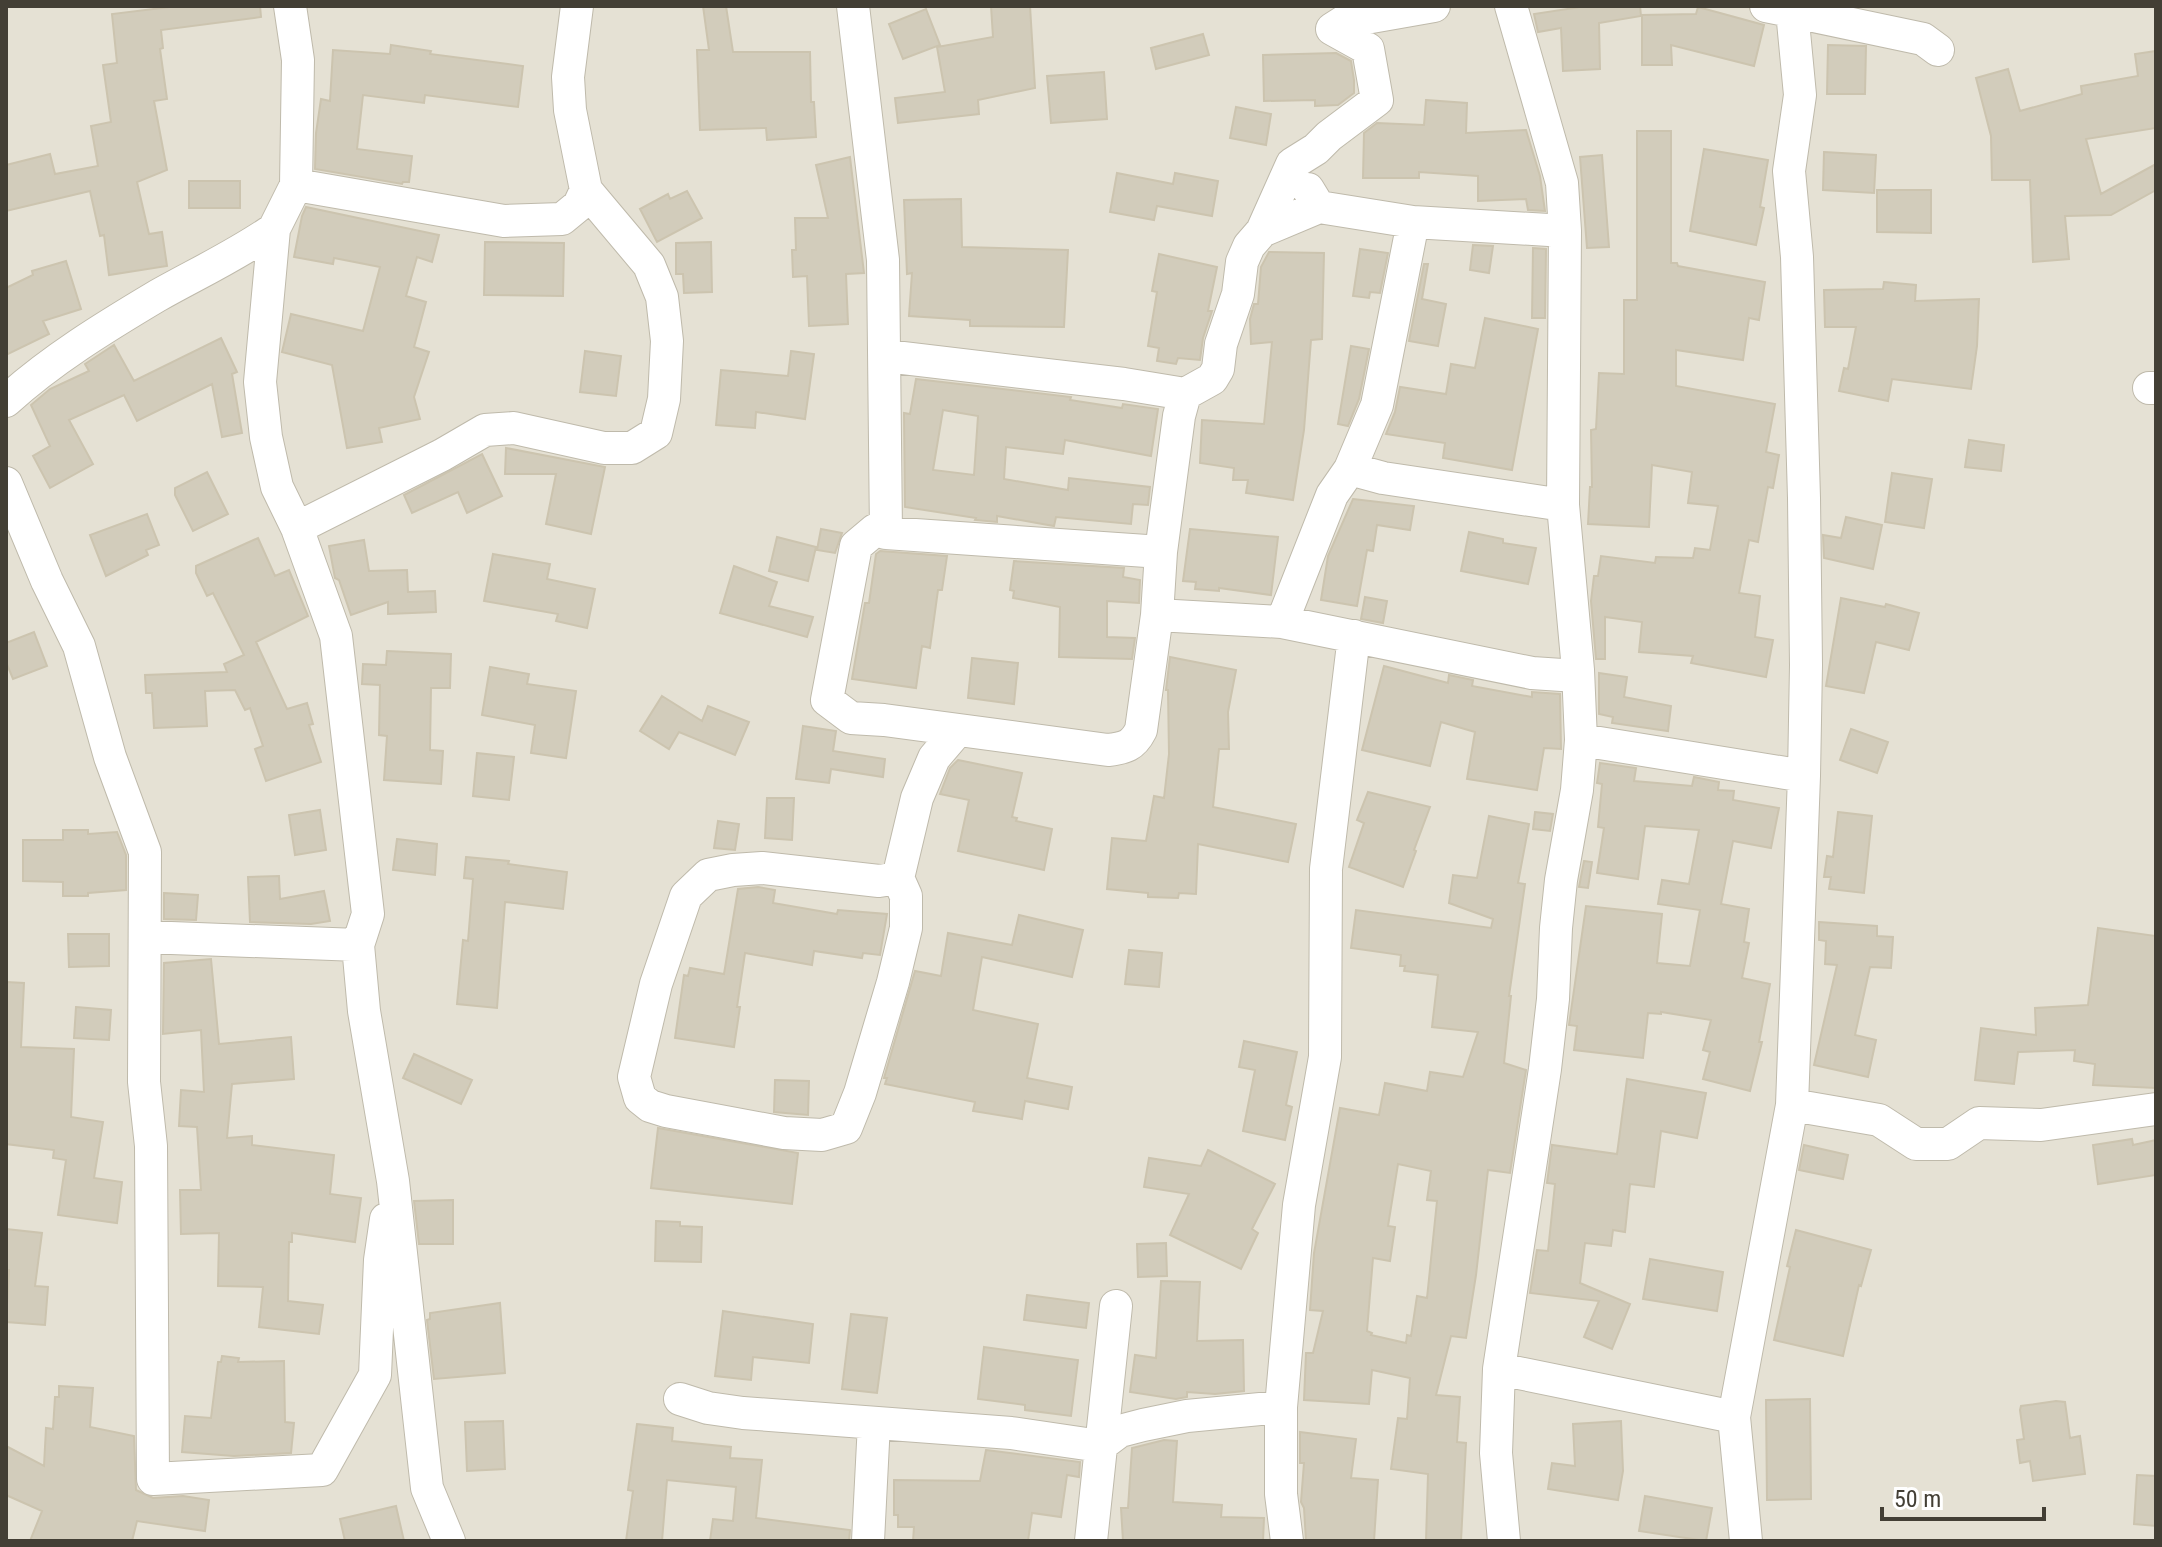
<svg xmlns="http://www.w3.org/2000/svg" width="2162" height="1547" viewBox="0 0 2162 1547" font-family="'Roboto Condensed',sans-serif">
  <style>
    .residential { fill: #e5e1d4 }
    .building { fill: #d2ccbb; stroke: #ccc4af; stroke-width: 2; fill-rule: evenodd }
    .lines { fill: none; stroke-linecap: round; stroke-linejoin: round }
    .minor-casing { stroke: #bfbaab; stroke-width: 34 }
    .minor { stroke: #fff; stroke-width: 32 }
  </style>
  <rect width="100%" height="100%" fill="#f1efe5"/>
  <path class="residential" d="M6 6H2156V1541H6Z"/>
  <path class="building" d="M178 6H260L261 17 161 30 163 48 160 49 167 99 154 101 167 170 137 182 149 234 162 232 167 266 109 275 104 235 100 236 90 191 6 211V165L50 154 55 174 98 166 91 126 111 122 103 65 117 63 112 14Z
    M703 6H726L733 52H810L811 102H814L816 137 767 140 766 128 700 130 697 50H709Z
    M991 6H1030L1035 88 978 100 979 114 898 123 895 98 945 92 937 47 993 37Z
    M1587 6H1640L1641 16 1599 23 1600 69 1563 71 1561 28 1538 32 1534 14Z
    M1698 7 1764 25 1754 66 1671 45 1672 65H1642V15L1696 14Z
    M926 9 940 45 903 59 889 24Z
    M1203 34 1209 55 1156 69 1151 48Z
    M391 45 431 51 430 54 523 66 518 107 425 95 424 103 363 95 357 149 412 156 409 182H403L402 184 315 169 316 133 321 99 330 101 333 50 390 54Z
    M1828 45 1866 46 1865 94H1827Z
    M2156 51V128L2086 139 2101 194 2156 164V190L2111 215 2065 216 2069 259 2033 262 2030 180H1992L1991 136 1976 78 2008 69 2020 111 2082 94 2081 86 2138 76 2135 54Z
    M1336 53 1351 61 1354 80V93L1338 105 1315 106V100L1264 101 1263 55Z
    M1104 72 1107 119 1051 123 1047 76Z
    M1426 100 1467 103 1466 133 1526 130 1540 176 1545 211 1528 210 1526 199 1478 201V176L1419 172V178H1363L1364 133 1377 123 1424 125Z
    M1236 107 1271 114 1266 145 1230 138Z
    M1637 131H1671V263H1677L1678 266 1765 282 1759 320 1749 318 1743 360 1676 350V386L1775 404 1766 452 1779 455 1773 488 1768 487 1758 542 1749 540 1739 593 1760 596 1755 637 1773 640 1766 677 1691 663 1693 656 1639 652 1642 622 1605 617V659H1596L1591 601 1594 576H1598L1601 556 1655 563 1656 557 1693 558 1695 548 1710 550 1718 506 1688 503 1692 472 1652 465 1649 527 1588 524 1590 487H1592L1591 430 1596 429 1599 373 1624 374V300H1637Z
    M1704 149 1768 160 1760 207 1764 208 1756 245 1690 231Z
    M1824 152 1876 155 1874 193 1823 190Z
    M1602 155 1609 247 1587 248 1580 157Z
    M850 157 864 273 846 274 848 324 809 326 807 276 793 277 792 250H796L795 218H828L816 165Z
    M1117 173 1173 184 1175 173 1218 181 1212 216 1157 206 1154 220 1110 212Z
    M189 181H240V208H189Z
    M1877 190H1931V233L1877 232Z
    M687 191 702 218 657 242 640 209 668 194 670 199Z
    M961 199 962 247 1068 250 1064 327 970 326V320L909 316 912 273 907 274 904 200Z
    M306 207 439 235 432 262 417 257 406 296 426 302 414 347 429 352 414 397 420 419 379 428 382 442 347 448 332 365 282 352 291 314 363 331 380 267 334 258 333 264 294 257 302 216Z
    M485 242 564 243 563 296 484 295Z
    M711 242 712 292 684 293 683 274H676V243Z
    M1473 245 1493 246 1489 273 1470 270Z
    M1533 248 1546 249 1545 318H1532Z
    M1360 249 1388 253 1380 293 1370 292 1369 298 1353 296Z
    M1269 252 1324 253 1322 339 1311 340 1304 430 1293 500 1246 493 1248 480H1233L1234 468 1200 463 1202 420 1264 424 1272 342 1251 344 1250 319 1254 304H1258L1261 267Z
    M1159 254 1217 267 1208 311H1212L1203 338 1200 360 1178 358 1176 364 1157 361 1159 348 1148 346 1157 292 1152 291Z
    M66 261 81 309 43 321 49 334 6 355V288L33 275 32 271Z
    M1424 264H1428L1422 299 1446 304 1438 346 1409 341Z
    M1884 282 1916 285 1915 301 1979 299 1977 346 1971 389 1892 379 1888 401 1839 391 1844 368 1848 369 1856 327H1825L1824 290 1883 289Z
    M1485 318 1538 329 1512 470 1443 458 1445 443 1386 434 1395 412 1400 387 1446 394 1451 364 1475 368Z
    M221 338 237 372 232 374 242 433 222 437 212 384 137 421 124 395 69 420 93 464 50 488 33 456 50 446 31 405 50 389 89 371 85 364 114 345 134 381Z
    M1351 346 1369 349 1359 399 1348 426 1338 424Z
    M585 351 621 356 616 396 580 392Z
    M791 351 814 354 805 419 756 412 755 428 716 425 721 370 788 376Z
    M916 379 1071 397 1070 400 1122 408 1123 404 1158 409 1151 456 1065 440 1063 454 1006 447 1004 479 1068 490 1069 478 1150 487 1148 505 1133 504 1131 524 1056 517 1054 526 997 516V522L975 520 976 518 905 507 904 413 910 414ZM943 410 978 416 974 475 933 470Z
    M1969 440 2004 445 2001 471 1965 467Z
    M506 448 605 467 591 534 546 524 556 474H505Z
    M482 454 502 496 467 513 458 492 412 513 404 495Z
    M207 472 228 514 193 531 175 495V488Z
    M1892 473 1932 479 1924 528 1885 522Z
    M1353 499 1414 506 1410 530 1377 525 1373 551 1367 550 1357 606 1321 600 1328 556Z
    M147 514 159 545 146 550 148 555 106 576 90 535Z
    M1846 517 1882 525 1873 569 1824 558 1823 535 1841 538Z
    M821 529 842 533 835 553 817 550Z
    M1190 529 1278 537 1271 595 1219 588V591L1195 589 1196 582 1183 581Z
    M1469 532 1503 539V543L1536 548 1528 584 1461 571Z
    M777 537 816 547 808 581 769 571Z
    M258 538 275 576 289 570 308 616 256 642 287 709 307 703 313 724 309 725 321 762 266 781 255 749 263 746 250 708 245 710 235 690 205 691 207 726 154 728 152 693H146L145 675 227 672 224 664 244 655 213 593 207 596 196 573V566Z
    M364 540 369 571 407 570 408 592 435 591 436 612 388 614V602L351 615 339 580 335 578 329 546Z
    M880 551 947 556 942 590H938L930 648 922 646 916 688 852 679 865 603H869L876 554Z
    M493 554 550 564 547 579 595 589 587 628 556 621 558 614 484 601Z
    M1014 561 1124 568 1123 577 1140 580 1139 603 1107 601V637L1135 638 1132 659 1059 657 1060 607 1013 598 1014 591 1010 590Z
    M734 566 777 582 769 606 813 617 807 637 720 613Z
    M1365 597 1387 601 1383 623 1361 619Z
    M1841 598 1885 607 1886 604 1919 613 1909 650 1876 642 1864 693 1826 686Z
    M34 632 47 666 13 679 6 662V643Z
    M387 651 451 654 450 688H431L430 750 443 751 441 784 384 780 387 736 379 735 380 685 362 684 363 664 386 665Z
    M1170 657 1236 670 1228 712 1229 749H1219L1213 807 1296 824 1288 862 1198 844 1196 894 1179 893 1178 898 1148 897V893L1107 889 1112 838 1146 841 1154 796 1164 798 1169 754 1168 690H1166Z
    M972 658 1018 663 1014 704 968 698Z
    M1384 666 1448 683 1449 675 1473 680 1472 686 1532 697V692L1560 694 1561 749 1544 748 1537 790 1467 779 1475 732 1441 722 1430 766 1362 750Z
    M490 667 529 674 527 684 576 691 566 758 531 753 535 725 482 715Z
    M1599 673 1627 677 1624 697 1671 706 1668 731 1612 723 1613 717 1599 714Z
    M662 696 702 721 708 706 749 722 735 755 679 732 669 749 640 731Z
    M803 726 836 731 833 751 885 759 883 777 831 769 829 783 796 779Z
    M1851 729 1888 742 1877 773 1840 760Z
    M477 753 514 757 509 800 473 796Z
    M958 760 1022 773 1012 817 1017 818 1016 821 1052 829 1044 870 958 851 969 800 940 794 950 768Z
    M1600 763 1636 768 1634 781 1692 786 1694 777 1719 782 1718 790 1734 791 1733 800 1779 808 1771 848 1733 841 1721 904 1749 909 1744 942 1749 943 1742 978 1770 984 1759 1042H1762L1750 1091 1703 1079 1710 1052 1703 1050 1711 1020 1661 1012V1014L1648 1013 1643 1058 1574 1050 1577 1026 1569 1025 1586 906 1662 914 1657 963 1690 966 1700 910 1658 904 1662 880 1689 884 1699 830 1645 826 1638 879 1597 873 1604 828 1598 827 1602 784 1597 783Z
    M1368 792 1430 807 1414 850 1416 851 1403 887 1349 867 1364 823 1357 820Z
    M767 798H794L792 840 765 838Z
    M320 810 326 850 295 855 289 815Z
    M1535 812 1553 814 1550 831 1533 829Z
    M1838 812 1872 816 1864 893 1829 889 1831 877H1824L1827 856 1833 857Z
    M1489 816 1529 824 1518 883 1525 884 1509 996H1511L1504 1063 1526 1070 1510 1173 1488 1170 1476 1275 1466 1338 1451 1336 1436 1395 1460 1397 1457 1442 1466 1443 1461 1541H1426L1428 1474 1391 1469 1398 1418 1407 1419 1410 1378 1372 1370 1369 1404 1304 1400 1306 1353H1313L1323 1311 1310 1310 1314 1253 1340 1108 1379 1115 1385 1083 1427 1091 1430 1072 1463 1077 1478 1032 1432 1027 1438 975 1404 971 1405 966H1400L1401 955 1351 948 1356 910 1491 928 1493 919 1449 903 1453 875 1477 878ZM1398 1164 1431 1171 1427 1200 1437 1201 1427 1298 1417 1296 1411 1336 1407 1335 1406 1343 1371 1335 1372 1333 1367 1331 1373 1258 1390 1261 1395 1227 1388 1226Z
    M718 821 739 824 735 850 714 848Z
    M63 830H88V834L117 832 126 855V890L88 893V896H63V882L23 881V840H63Z
    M397 839 437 844 435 875 393 870Z
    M466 857 509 861 508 864 567 872 563 909 505 902 497 1008 457 1004 463 940 468 941 473 879 464 878Z
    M1584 861 1592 862 1588 888 1579 887Z
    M279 876 280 899 324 891 330 921 311 924 250 922 248 877Z
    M758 887 775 890 773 903 837 914 838 910 887 914 880 955 863 953 862 958 814 951 812 965 745 953 737 1007H740L734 1047 675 1038 684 975 688 976 690 968 724 974 738 889Z
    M164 893 198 895 196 920 164 919Z
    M1019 915 1083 930 1072 977 982 957 973 1010 1038 1024 1027 1078 1072 1087 1068 1109 1025 1101 1022 1119 973 1111 975 1102 885 1084 887 1078H884L915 971 941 976 948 933 1012 945Z
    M1819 922 1877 926V936L1893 937 1891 968 1870 967 1855 1035 1876 1040 1868 1077 1814 1065 1837 965 1825 964 1826 941 1819 940Z
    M2098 928 2156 936V1088L2093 1085 2095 1064 2074 1061 2075 1050 2018 1052 2014 1084 1975 1080 1981 1028 2036 1035 2035 1008 2088 1005Z
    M68 934H109V966L69 967Z
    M1129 950 1162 953 1159 987 1125 984Z
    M211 959 219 1044 291 1037 294 1079 232 1084 227 1138 252 1136V1145L334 1155 330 1194 361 1198 355 1242 292 1233V1242H289L288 1301 323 1305 319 1334 259 1327 263 1287 218 1286 219 1233 181 1234 180 1190H201L197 1127 179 1126 181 1090 204 1092 201 1030 163 1034 164 963Z
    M6 982 24 983 21 1047 74 1049 71 1117 103 1122 94 1178 122 1182 117 1223 58 1215 66 1160 53 1158 54 1150 6 1144Z
    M76 1007 111 1010 109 1040 74 1038Z
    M1244 1041 1297 1052 1286 1105 1292 1107 1285 1140 1243 1131 1255 1070 1239 1067Z
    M414 1054 472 1080 461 1104 403 1078Z
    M1627 1079 1706 1093 1697 1138 1661 1131 1654 1187 1630 1184 1625 1232 1613 1230 1611 1246 1585 1243 1580 1283 1630 1304 1612 1349 1584 1337 1599 1301 1530 1293 1537 1250 1548 1251 1555 1184 1547 1183 1552 1145 1617 1154Z
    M775 1080 809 1081 808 1115 774 1112Z
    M658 1128 798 1153 792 1204 651 1188Z
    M2132 1139 2133 1145 2156 1140V1175L2098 1184 2093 1145Z
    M1804 1145 1848 1155 1843 1179 1799 1170Z
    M1208 1150 1275 1184 1252 1229 1258 1233 1241 1269 1170 1235 1189 1194 1144 1187 1149 1158 1201 1166Z
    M453 1200V1244H419L414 1201Z
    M656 1221 680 1222V1226L702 1227 701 1262 655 1261Z
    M6 1229 42 1233 35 1286 48 1287 45 1325 6 1322 9 1270H6Z
    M1796 1230 1871 1250 1861 1286 1859 1285 1843 1356 1774 1340 1790 1267 1787 1266Z
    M1166 1243 1167 1276 1138 1277 1137 1244Z
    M1650 1259 1723 1272 1717 1311 1643 1299Z
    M1161 1281 1200 1282 1197 1341 1243 1340 1244 1391 1215 1394 1187 1392V1397L1176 1399 1130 1392 1135 1355 1156 1358Z
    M1027 1295 1089 1303 1086 1328 1024 1320Z
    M500 1303 505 1373 434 1379 427 1320 430 1319V1313Z
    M723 1311 813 1324 809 1363 753 1357 751 1380 715 1376Z
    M851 1314 887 1318 877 1393 842 1389Z
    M984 1347 1078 1360 1071 1416 1025 1410V1405L978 1399Z
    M222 1356 239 1358 238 1362 284 1361 285 1422 294 1423 291 1453 234 1456 182 1452 185 1416 211 1418 218 1362H221Z
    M59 1386 93 1388 90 1427 134 1436 136 1490 153 1498 183 1496 209 1500 205 1531 137 1521 132 1541H30L42 1511 6 1495V1446L44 1466 46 1428 53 1429 55 1397H59Z
    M1810 1399 1811 1499 1767 1500 1766 1400Z
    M2056 1401 2065 1402 2070 1438 2080 1436 2085 1474 2033 1481 2030 1461 2020 1463 2017 1440 2024 1439 2020 1410 2021 1406Z
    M503 1421 505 1469 467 1471 465 1422Z
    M1621 1421 1623 1471 1618 1500 1548 1489 1552 1463 1575 1466 1573 1424Z
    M637 1424 673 1428 672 1441 731 1447 730 1458 762 1460 756 1518 850 1530 849 1541H710L713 1519 733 1521 736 1487 667 1480 662 1541H626L633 1491 628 1490Z
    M1300 1432 1356 1439 1351 1478 1378 1480 1374 1541H1306L1304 1508 1301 1502 1304 1463H1300Z
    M1164 1440 1177 1441 1173 1502 1222 1505 1221 1517 1264 1518 1263 1541H1123L1121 1508H1128L1132 1448Z
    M986 1450 1080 1462 1079 1477 1067 1475 1061 1517 1032 1513 1028 1541H913L914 1527H898V1515H894V1480L980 1481Z
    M2137 1475 2156 1476V1526L2134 1524Z
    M1645 1496 1712 1508 1706 1541 1639 1531Z
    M396 1506 404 1541H345L340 1519Z"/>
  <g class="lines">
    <g class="minor-casing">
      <path id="minor" d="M290 6 298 60 296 185 274 229 260 382 266 437 277 487 297 528 336 636 368 914 358 945 364 1011 393 1181 427 1488 449 1541
        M853 6 883 260 886 533
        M1511 6 1562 183 1565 231 1563 505 1578 670 1581 740 1577 790 1561 880 1556 928 1553 999 1545 1069 1499 1369 1734 1417
        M1766 6 1923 39 1938 50
        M296 185 504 221 562 219 579 205 586 190
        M1308 189 1319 207 1413 222 1565 231
        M1262 231 1292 164 1316 149 1329 136 1377 100 1368 49 1332 29 1343 22 1434 6
        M886 356 1124 384 1185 394
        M2149 388H2156
        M6 401C51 360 105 327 157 296 196 274 237 255 274 229
        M1350 469 1377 405 1413 222
        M6 483 47 581 79 646 110 757 145 852 144 1082 151 1146 153 1479 322 1470 375 1375 380 1260 386 1219
        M297 528 442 455 485 430 514 428 604 448H632L656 433 664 399 667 341 662 297 649 265 586 190 570 110 568 77 577 6
        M1161 552 886 533 875 530 856 546 827 700 851 718 884 720 1108 750C1125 748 1133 746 1141 730L1157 615 1161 552 1179 416 1185 394 1212 379 1218 369 1221 344 1238 294 1242 262 1249 246 1262 231 1319 207
        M1157 615 1282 622 1532 673 1562 675 1578 670
        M1282 622 1332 495 1350 469 1383 478 1563 505
        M1581 740 1804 776
        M898 878 879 881 762 868 733 870 708 875 686 896 656 984 634 1077 640 1098 650 1106 666 1111 784 1133 822 1135 846 1128 860 1093 893 982 906 928V896L898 878 917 798 934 758 957 731
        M145 937 358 945
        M1792 1105 1879 1120 1916 1144H1948L1979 1123 2041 1125 2156 1109
        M1499 1369 1496 1453 1504 1541
        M680 1399 708 1408 743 1413 1011 1433 1100 1446 1120 1431 1143 1425 1187 1416 1281 1407
        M868 1541 874 1423
        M1091 1541 1116 1306
        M1287 1541 1281 1494V1407L1299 1205 1325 1057 1326 869 1354 636
        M1746 1541 1734 1417 1792 1105 1804 776 1806 665 1804 498 1797 257 1789 171 1800 95 1792 11"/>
    </g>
    <use href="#minor" class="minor"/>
  </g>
  <rect width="2162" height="1547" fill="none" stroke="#433f35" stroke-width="16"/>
  <path d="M1882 1507v12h162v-12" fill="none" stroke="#433f35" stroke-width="4"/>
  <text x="1894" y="1507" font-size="24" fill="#433f35" stroke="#ffffff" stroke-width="6" paint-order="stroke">50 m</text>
</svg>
